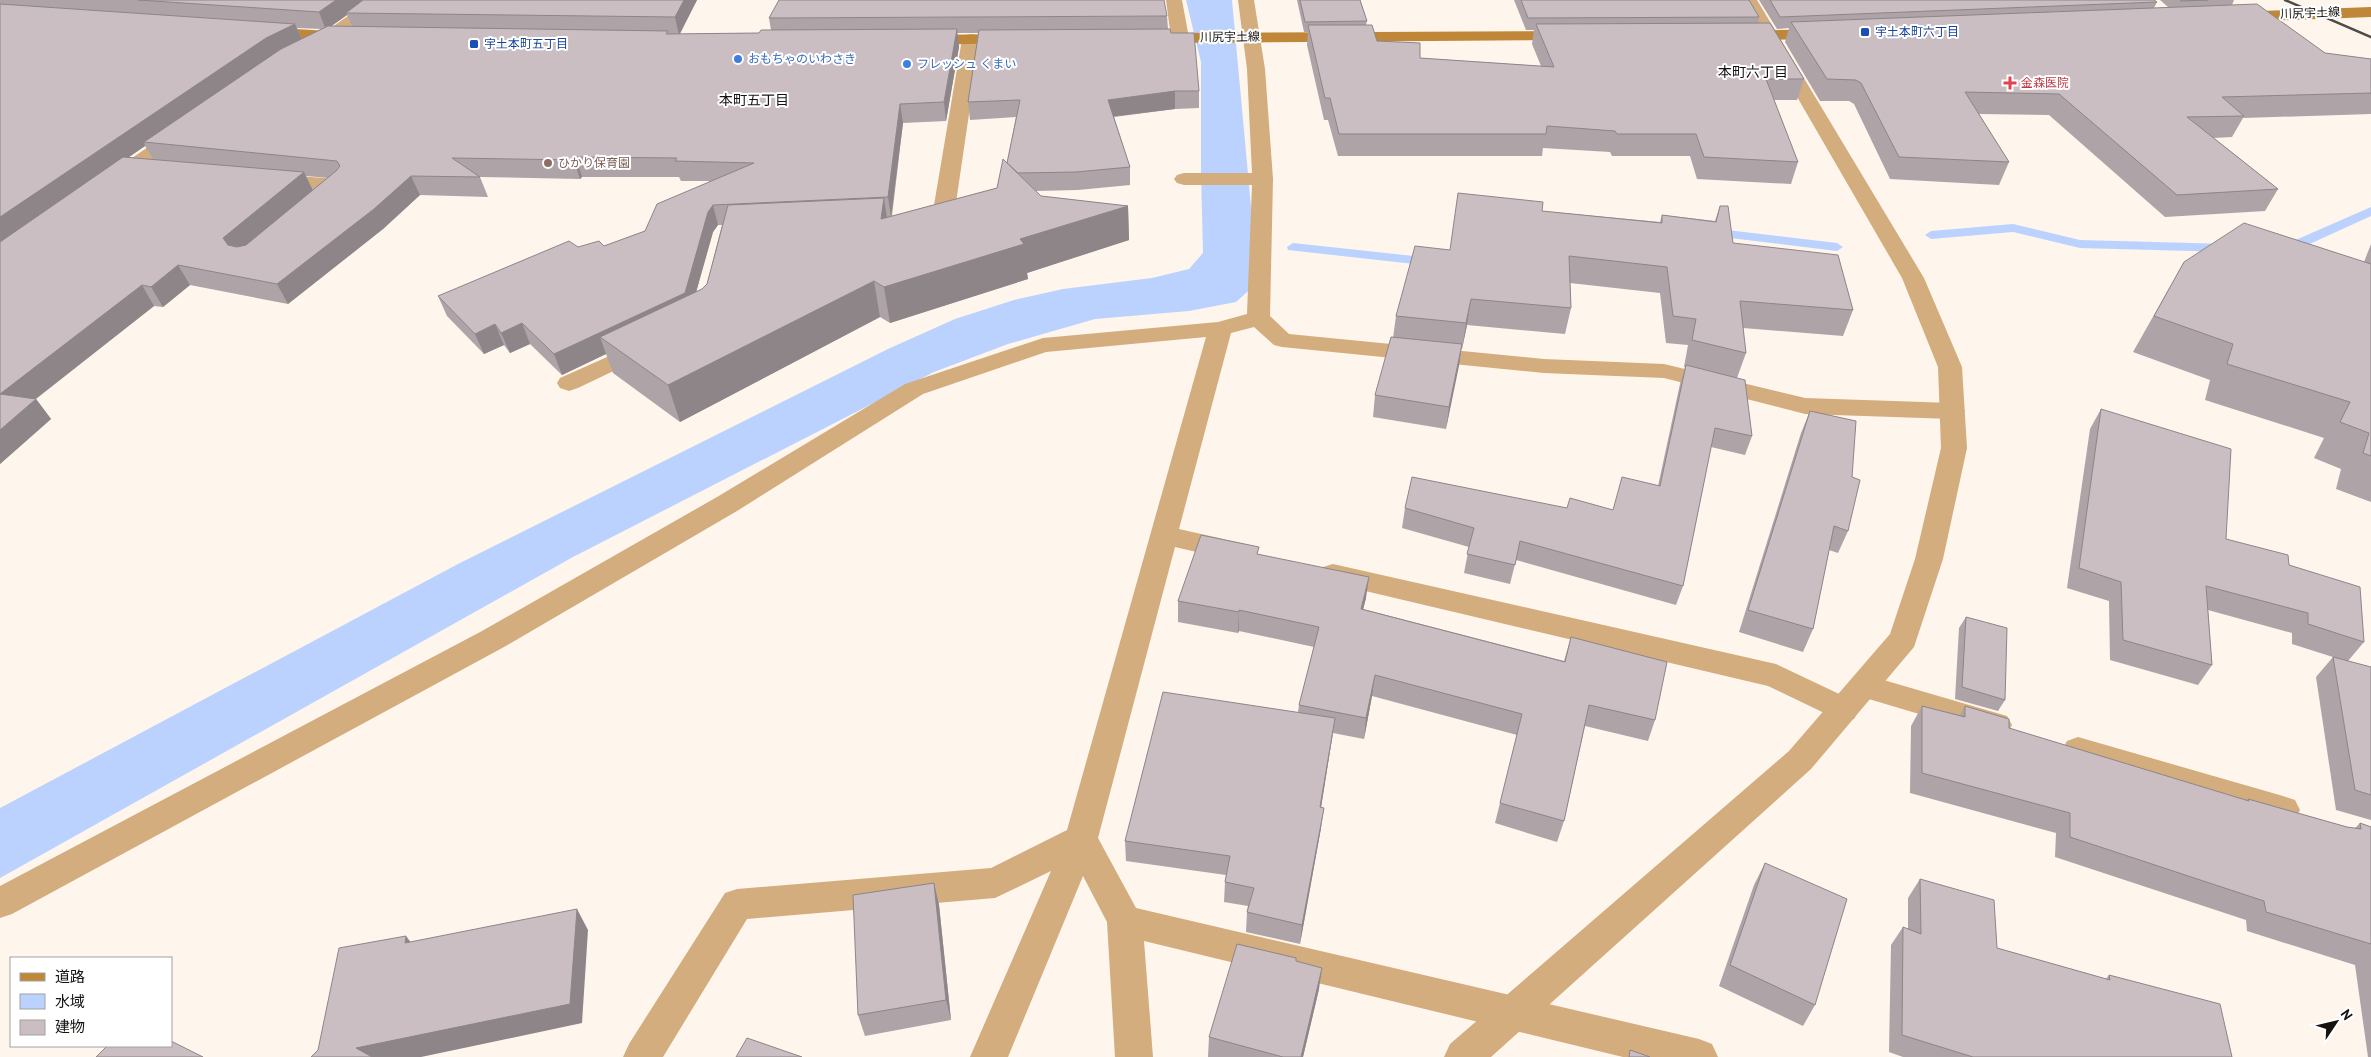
<svg xmlns="http://www.w3.org/2000/svg" width="2371" height="1057" viewBox="0 0 2371 1057" font-family="'PT Sans','Noto Sans JP',sans-serif">
  <style>
    .water { fill: #bbd2ff }
    .lines { fill: none; stroke-linecap: round; stroke-linejoin: round }
    .stream { fill: #bbd2ff; fill-rule: evenodd }
    .minor { fill: #d3ad7d; fill-rule: evenodd }
    .tertiary { fill: #d3ad7d; fill-rule: evenodd }
    .secondary { fill: #bf8737; fill-rule: evenodd }
    .rail { stroke: #4f4b47; stroke-width: 2.5 }
    .wall { fill: #aea3a7; fill-rule: evenodd }
    .shaded-wall { fill: #8d8588 }
    .building { fill: #cabec2; stroke: #8d8588 }
    .transit-dot { fill: #1a4fb4; stroke: #fff; stroke-width: 2 }
    .shop-dot { fill: #3f7fe0; stroke: #fff; stroke-width: 2 }
    .health-dot { fill: #e0444e; stroke: #fff; stroke-width: 2 }
    .education-dot { fill: #8d6e63; stroke: #fff; stroke-width: 2 }
    .labels { text-anchor: middle; stroke-width: 4; stroke-linejoin: round; paint-order: stroke }
    .far-street-label { font-size: 12px; fill: #161310; stroke: #fff }
    .far-transit-label { font-size: 12px; fill: #164399; stroke: #fff; text-anchor: start }
    .far-shop-label { font-size: 12px; fill: #366cbe; stroke: #fff; text-anchor: start }
    .far-health-label { font-size: 12px; fill: #be3a42; stroke: #fff; text-anchor: start }
    .far-education-label { font-size: 12px; fill: #785e54; stroke: #fff; text-anchor: start }
    .far-neighbourhood-label { font-size: 14px; fill: #161310; stroke: #fff }
  </style>
  <rect width="100%" height="100%" fill="#fef5ed"/>
  <path class="water" d="M1186 0H1232L1256 261 1255 285 1236 302 1189 311 1095 319 1008 344 934 372 573 557 0 878V808L458 564 888 349 955 319 1014 300 1063 289 1152 278 1189 269 1203 253 1201 173V62Z"/>
  <g class="lines">
    <path class="stream" d="M2371 207V216L2290 253 2285 254 2279 250 2280 247Z
      M2013 224 2080 240 2228 244 2234 248 2228 252 2080 248 2013 232 1931 239 1925 235 1931 231Z
      M1710 228 1837 243 1843 247 1837 251 1705 235 1704 232Z
      M1293 243 1432 258 1439 262 1432 266 1288 250 1287 247Z"/>
    <path class="minor" d="M371 0H390L337 41 321 49H309L306 45Z
      M1166 0H1182L1189 38 1186 42H1174L1171 38Z
      M1238 0H1254L1265 69 1273 179 1270 316 1289 334 1544 359 1664 364 1805 398 1952 403 1961 405 1965 411 1961 417 1952 419 1805 414 1664 378 1544 373 1282 347 1274 345 1254 327 1231 333 1179 529 1245 544 1249 551 1245 558 1235 561 1175 547 1098 838 1136 908 1699 1039 1712 1044 1718 1057H1623L1144 941 1153 1057H1115L1107 922 1083 876 1008 1057H970L1051 871 995 898 747 919 663 1057H623L629 1044 725 893 737 889 991 868 1067 830 1206 337 1046 352 923 394 737 511 504 647 12 914 0 918V886L482 631 717 497 905 384 1043 338 1218 322 1247 314 1252 185H1184L1177 183 1174 179 1177 175 1184 173H1252L1247 69Z
      M971 34 977 35 980 39 953 223 950 228 942 229 918 228 915 223 918 218 932 217 962 39 965 35Z
      M181 127 188 129 191 133 188 137 120 184 113 186 106 184 103 180 106 176 174 129Z
      M271 174 337 179 344 181 347 185C340 196 327 206 314 202L311 198 318 190 264 184 261 180 264 176Z
      M643 341 651 343 655 348 651 353 578 388 569 391 560 388 557 383 560 378Z
      M1333 564 1776 664 1854 701 1859 710 1854 719 1843 722 1768 686 1323 581 1319 574 1323 567Z
      M1863 674 2007 716 2012 725 2007 734 1996 737 1852 694 1848 686 1852 678Z
      M2078 737 2283 796 2295 800 2300 810 2295 820 2283 824 2067 759 2062 750 2067 741Z"/>
    <path class="tertiary" d="M1741 0H1757L1924 278 1962 367 1967 448 1943 559 1914 647 1811 769 1491 1057H1444L1450 1044 1789 751 1890 634 1915 559 1941 448 1938 367 1902 278Z"/>
    <path class="secondary" d="M2371 7V17L2235 22 2229 21 2226 17 2229 13 2235 12Z
      M263 27 345 32 351 33 354 37 351 41 345 42 257 36 254 32 257 28Z
      M1825 29 1831 30 1834 34 1831 38 1741 41 1735 40 1732 36 1735 32 1741 31Z
      M1570 31 1576 32 1579 36 1576 40 1158 43 1152 42 1149 38 1152 34 1158 33Z
      M1015 34 1021 35 1024 39 1021 43 921 45 915 44 912 40 915 36 921 35Z"/>
    <path class="rail" d="M2285 0 2371 37"/>
  </g>
  <path class="wall" d="M0 0H697L680 34 759 33 771 30 769 18 1167 16 1168 29 1171 33 1199 91V108L1175 109 1114 117 1130 167V185L1078 190 1036 191 1041 196 1128 206 1129 240 1027 273 1028 279 890 323 880 317 680 422 613 373 606 354 562 375 530 344 510 353 504 345 484 354 447 316 438 296 578 247 604 246 645 231 710 181H681L679 177H582L580 179 480 177 488 197 420 195 383 229 288 304 190 285 163 307 154 306 36 399 51 419 0 464ZM347 15 352 26H331ZM297 28 321 29 302 39ZM957 33H978L968 102 970 120 1016 117 1007 163 997 188 892 216 903 123 946 121 959 47ZM145 146 153 159 129 157ZM306 176 328 178 313 190ZM718 225H722L707 284 702 289 696 292 713 232Z
    M1297 0H1360L1367 21 1366 25 1377 41 1420 58 1541 66 1532 44 1534 30H1526L1514 0H1749L1759 17 1758 23 1804 79 1797 100H1774L1798 162 1791 184 1697 179 1690 156H1612L1610 152 1543 148 1542 156H1338L1328 120H1324L1307 45 1308 32H1304Z
    M1759 0H2154L2157 2 2154 8 2168 7 2160 0H2234L2232 5 2325 53 2371 59V114L2243 118 2232 137 2214 138 2278 189 2265 211 2165 217 2049 115 1979 114 2009 162 1999 185 1890 179 1854 104 1849 101H1820L1785 42 1789 28 1777 29Z
    M1720 206 1733 243 1853 310 1843 336 1743 328 1746 353 1737 378 1752 436 1745 455 1711 447 1683 586 1676 605 1516 560 1510 584 1464 573 1469 547 1402 528 1405 508H1567L1613 510 1658 486 1680 384 1685 367H1684L1688 345 1666 343 1660 293 1570 283 1571 308 1565 334 1467 325 1462 349H1461L1446 429 1373 417 1375 395 1393 338 1396 316 1450 250 1542 211 1660 222 1662 215 1715 221Z
    M2371 244V502L2336 489 2341 469 2314 458 2324 438 2205 400 2210 380 2133 352 2184 262H2364Z
    M2101 409 2226 539 2289 565 2364 642 2348 661 2371 667V820L2336 810 2316 677 2333 657 2336 658 2292 644V633L2208 610 2212 665 2198 685 2110 660 2109 601 2067 588 2090 429Z
    M1810 411 1852 477 1848 531 1838 553 1829 550 1813 629 1803 652 1739 632 1801 433Z
    M1259 554 1366 598 1363 609 1564 661 1571 637 1655 720 1648 741 1585 726 1564 821 1557 842 1495 823 1517 735 1372 696 1364 739 1333 733 1321 807V828L1300 944 1246 932 1247 912 1248 906 1224 902 1225 882 1226 875 1126 861 1125 841 1298 712 1299 705 1314 647 1239 631 1238 633 1178 622V601Z
    M1966 617 2005 700 1998 711 1955 699 1959 628Z
    M1922 706 1960 715 1965 706 2009 728 2246 801 2248 799 2347 827 2355 828 2360 823 2371 827V1057H2368L2355 965 2247 931 2246 920 2055 857 2056 833 1910 793 1911 726Z
    M1765 863 1815 1005 1803 1026 1719 986 1754 885Z
    M1920 879 1997 948 2106 979 2109 975 2232 1057H1903L1889 1052 1891 945 1903 927 1908 929V898Z
    M934 883 939 905 951 1020 865 1036 858 1015Z
    M1296 961 1319 989 1303 1057H1208L1209 1037Z"/>
  <path class="shaded-wall" d="M336 0H368L346 13 347 15 326 30 319 12Z
    M684 0H697L679 35 675 17Z
    M295 24 303 42 144 142 145 146 0 246V217L266 38Z
    M957 29 959 47 946 121 944 102Z
    M1175 91V109L1109 117 1108 100Z
    M900 104 903 123 891 217 888 197Z
    M576 157 582 177 580 179 574 160Z
    M304 172 313 191 234 258 223 238Z
    M411 176 420 195 383 229 288 304 277 284Z
    M884 198 889 233 881 219Z
    M713 205 718 225 713 232 690 314 600 337 606 354 562 375 554 354 708 212Z
    M1128 206 1129 240 1027 273 1028 279 890 323 884 287 1020 239Z
    M178 265 190 285 163 307 151 287Z
    M874 281 880 317 680 422 668 385Z
    M142 285 154 306 15 415 0 394Z
    M1471 299 1467 325 1462 349 1466 323Z
    M522 323 530 344 510 353 501 333Z
    M495 324 504 345 484 354 475 334Z
    M1462 344 1459 366 1446 429 1449 407Z
    M36 399 51 419 0 464V430Z
    M1369 577 1366 598 1358 630 1361 609Z
    M1239 610V631L1238 633 1239 612Z
    M1375 675 1372 696 1364 739 1366 718Z
    M1335 718 1332 738 1318 827 1320 807Z
    M1324 808 1321 828 1300 944 1302 925Z
    M934 883 939 905 951 1020 946 1000Z
    M577 909 588 930 582 1023 421 1057H364L356 1048Z
    M406 936 421 956 405 943Z
    M1322 968 1319 989 1303 1057H1301Z"/>
  <path class="building" d="M138 0H336L319 12Z
    M363 0H684L675 17 346 13Z
    M779 0H1164L1167 16 769 18Z
    M1300 0H1360L1367 21 1305 22Z
    M1521 0H1749L1759 17 1528 18Z
    M1770 0H2154L2157 2 1780 17Z
    M2180 0H2208L2181 1Z
    M0 4 295 24 266 38 0 217Z
    M2257 4 2325 53 2371 59V93L2222 97 2244 116 2187 117 2278 189 2177 195 2059 94 1965 92 2009 162 1899 157 1861 83 1856 80 1827 79 1791 22Z
    M1770 23 1804 79H1766L1798 162 1704 157 1696 134H1617L1615 131 1547 126 1546 134H1339L1330 98H1325L1308 25H1372L1377 41 1420 43V58L1554 67 1536 24Z
    M328 26 668 31 666 34 759 33 761 30 957 29 944 102 900 104 888 197 713 205 708 212 685 293 554 354 522 323 501 333 495 324 475 334 438 296 569 241 578 247 599 241 604 246 645 231 657 204 754 163 675 161 677 158 576 157 574 160 452 158 480 177 411 176 374 209 277 284 178 265 151 287 142 285 0 394V242L123 157 304 172 223 238 228 245 237 247 246 245 336 171 340 166 337 161 144 142 281 49Z
    M1170 29 1171 33H1194L1199 91H1175L1108 100 1130 167 1076 172 1018 173 1007 163 1020 100 968 102 979 30Z
    M1003 159 1041 196 1128 206 1020 239 1024 244 884 287 874 281 668 385 600 337 702 289 707 284 728 205 884 198 881 219 997 188Z
    M1458 193 1543 202 1542 211 1662 223V215L1716 222 1720 206H1728L1733 243 1838 255 1853 310 1740 301 1746 353 1692 340 1696 319 1673 316 1667 267 1569 256 1571 308 1471 299 1466 323 1396 316 1415 246 1450 250Z
    M2244 223 2371 264V456L2363 453 2369 433 2340 422 2350 402 2227 364 2233 344 2154 316 2184 262Z
    M1391 337 1462 344 1449 407 1375 395Z
    M1686 365 1745 380 1752 436 1715 428 1683 586 1520 541 1515 565 1467 554 1474 528 1405 508 1412 477 1567 508 1570 498 1613 510 1622 477 1660 486Z
    M0 394 36 399 0 430Z
    M2101 409 2231 449 2226 539 2288 555 2289 565 2360 587 2364 642 2308 624V613L2206 586 2212 665 2123 640 2121 582 2079 568Z
    M1810 411 1856 421 1852 477 1860 480 1848 531 1834 526 1813 629 1748 610Z
    M1201 535 1259 547 1257 554 1369 577 1361 609 1565 662 1571 637 1667 662 1655 720 1589 705 1564 821 1500 803 1522 714 1375 675 1366 718 1299 705 1319 627 1239 610V612L1178 601Z
    M1966 617 2007 628 2005 700 1962 687Z
    M2333 657 2371 667V795L2355 790Z
    M1163 692 1335 718 1320 807 1324 808 1302 925 1247 912 1254 888 1225 882 1230 856 1125 841Z
    M1922 706 1965 717V706L2009 719V728L2249 801 2248 799 2347 827 2361 829 2360 823 2371 827V944L2266 912 2264 901 2070 837V813L1922 773Z
    M1765 863 1847 899 1815 1005 1730 965Z
    M1920 879 1994 900 1997 948 2110 980 2109 975 2220 1004 2232 1057H1973L1902 1035 1903 927 1921 934Z
    M934 883 946 1000 858 1015 853 895Z
    M577 909 570 1004 356 1048 372 1057H311L318 1050 339 948 406 936 405 943Z
    M1237 944 1296 958V961L1322 968 1301 1057H1283L1209 1037Z
    M747 1038 802 1057H736Z
    M171 1041 203 1057H96L107 1046H171Z
    M1630 1050 1650 1057H1629Z"/>
  <g class="transit-dot">
    <rect x="1860" y="27" width="10" height="10" rx="2.5"/>
    <rect x="469" y="39" width="10" height="10" rx="2.5"/>
  </g>
  <g class="shop-dot">
    <circle cx="738" cy="59" r="5"/>
    <circle cx="907" cy="64" r="5"/>
  </g>
  <path class="health-dot" d="M2007.5 75.5h5v5h5v5h-5v5h-5v-5h-5v-5h5z"/>
  <circle class="education-dot" cx="548" cy="163" r="5"/>
  <g class="labels">
    <g class="far-street-label">
      <text transform="translate(2310 13) rotate(-2)" y="4">川尻宇土線</text>
      <text transform="translate(1230 37) rotate(-1)" y="4">川尻宇土線</text>
    </g>
    <g class="far-transit-label">
      <text x="1875" y="36">宇土本町六丁目</text>
      <text x="484" y="48">宇土本町五丁目</text>
    </g>
    <g class="far-shop-label">
      <text x="748" y="63">おもちゃのいわさき</text>
      <text x="917" y="68">フレッシュ くまい</text>
    </g>
    <g class="far-health-label">
      <text x="2021" y="87">金森医院</text>
    </g>
    <g class="far-education-label">
      <text x="558" y="167">ひかり保育園</text>
    </g>
    <g class="far-neighbourhood-label">
      <text x="1753" y="77">本町六丁目</text>
      <text x="754" y="105">本町五丁目</text>
    </g>
  </g>
  <rect x="10" y="957" width="162" height="90" fill="#ffffff" stroke="#a2a19f"/>
  <rect x="20" y="973" width="25" height="8" fill="#bf8737" stroke="#a2a19f"/>
  <text x="55" y="982" font-size="15" fill="#161310">道路</text>
  <rect x="20" y="994" width="25" height="15" fill="#bbd2ff" stroke="#a2a19f"/>
  <text x="55" y="1007" font-size="15" fill="#161310">水域</text>
  <rect x="20" y="1020" width="25" height="15" fill="#cabec2" stroke="#a2a19f"/>
  <text x="55" y="1032" font-size="15" fill="#161310">建物</text>
  <g transform="translate(2336 1022) rotate(55)" stroke="#ffffff" stroke-width="4" paint-order="stroke">
  <path d="M0-4L9 19L0 12L-9 19Z" fill="#161310"/>
  <text y="-8" font-size="14" font-weight="bold" text-anchor="middle" fill="#161310">N</text>
  </g>
</svg>
